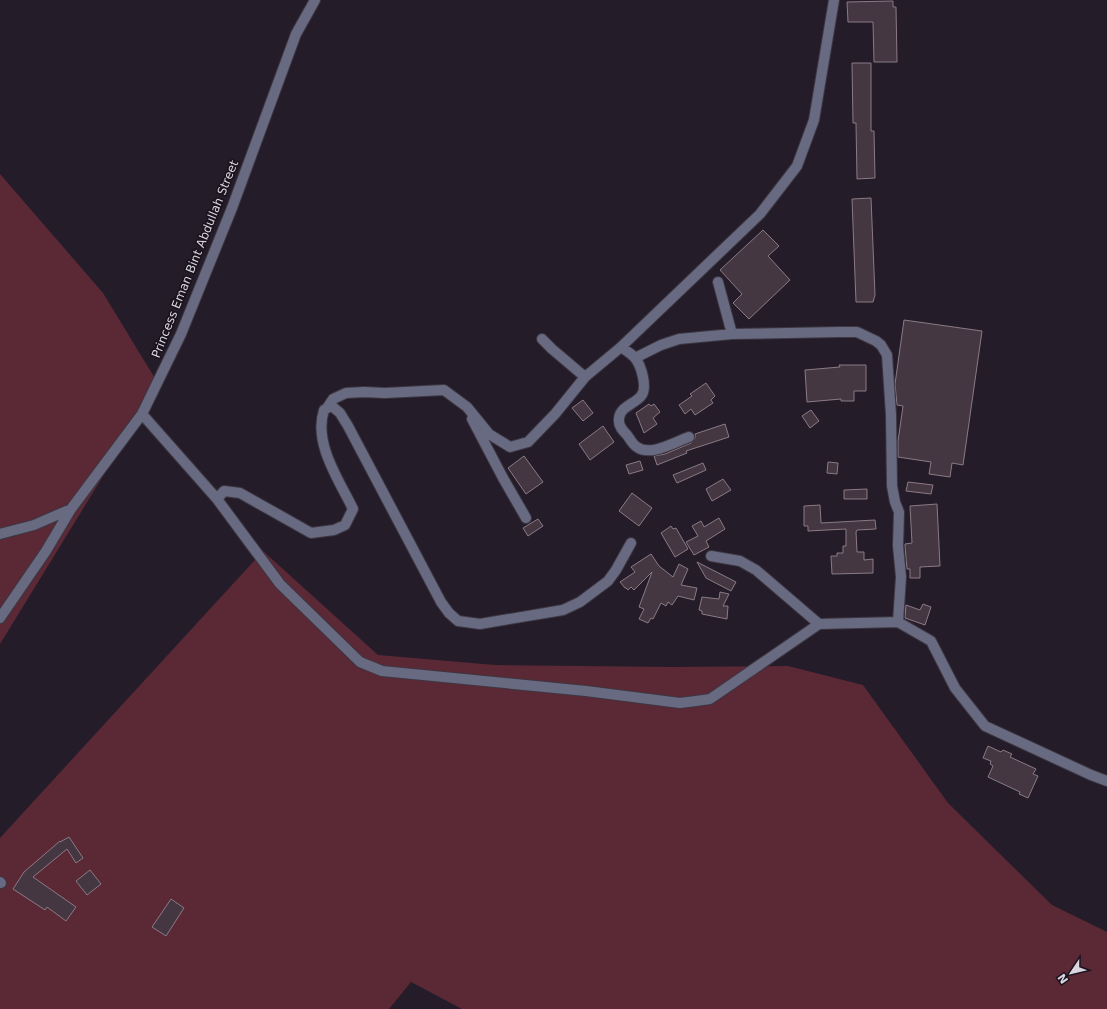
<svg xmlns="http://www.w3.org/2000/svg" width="1107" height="1009" viewBox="0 0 1107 1009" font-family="'DejaVu Sans',sans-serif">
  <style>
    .green { fill: #5b2835 }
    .building { fill: #453741; stroke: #8a7a85 }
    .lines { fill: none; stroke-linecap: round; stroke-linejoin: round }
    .minor-casing { stroke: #3d3742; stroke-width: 12 }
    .minor { stroke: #686a81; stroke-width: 10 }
    .labels { text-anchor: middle; stroke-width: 3.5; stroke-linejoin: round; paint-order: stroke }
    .street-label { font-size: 12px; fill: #dad5de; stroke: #1a141f }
  </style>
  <rect width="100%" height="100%" fill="#241d29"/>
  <path class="green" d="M0 174 103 293 159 385 0 644Z
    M263 551 378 655 495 665 672 667 788 666 863 685 948 803 1052 905 1107 932V1009H462L411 982 389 1009H0V838Z"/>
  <path class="building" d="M893 1V7H896L897 62H874L873 22H848L847 2Z
    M852 63H871V131H874L875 178 857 179 856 123H853Z
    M871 198 875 295 873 302H856L852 199Z
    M763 230 779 246 768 256 790 280 749 319 733 303 742 294 720 270Z
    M904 320 982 331 963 465 952 463 950 477 929 474 931 462 898 457V441L903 406 897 405 895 384Z
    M839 365H866V391H854V401H841V399L807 402 805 370 840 367Z
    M706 383 715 396 711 400 713 403 695 415 691 409 685 414 679 405 692 396 690 394Z
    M583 400 593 413 583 421 572 408Z
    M649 404 651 406 654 404 660 412 653 418 657 424 644 433 636 413Z
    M811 410 819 421 810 428 802 416Z
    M725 424 729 437 686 451 687 453 657 465 654 456 665 454 691 443 695 438V434Z
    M603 426 614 442 590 460 579 444Z
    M524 456 543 482 526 494 508 468Z
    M640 461 643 470 629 474 626 465Z
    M828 462 838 463 837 474 827 473Z
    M703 463 706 470 677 483 673 475Z
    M723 479 731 490 712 501 706 489Z
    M908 482 933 485 931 494 906 491Z
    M867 489V499H844V490Z
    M632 493 652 508 639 526 619 511Z
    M937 504 940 566 920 567V578H910V569H907L905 546V544L912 543 910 506Z
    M820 505 821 523 875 520 876 529 857 530 856 532 857 552H864V560L873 559V573L832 574 831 556H837V553H843V546H846V529L808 531V526H804V506Z
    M719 518 725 529 706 541 709 547 694 555 686 542 698 536 692 526 701 521 704 527Z
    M538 519 543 526 528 536 523 528Z
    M671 526 673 529 676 528 688 549 675 557 661 533Z
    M651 554 659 566 673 577 679 564 688 569 681 585 697 588 694 600 678 596 672 605 668 602 666 606 661 603 653 619 651 618 648 623 639 619 644 609 639 607 652 572 634 590 631 587 628 590 626 588H625L620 582 635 572 631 567Z
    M697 562 736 582 731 591 706 578Z
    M720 592 729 594 723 606H728L727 619 702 614V611L699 610 702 597 719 599Z
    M923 604 931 607 925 625 905 618 906 605 920 610Z
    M988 746 1001 752 1003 750 1012 754 1010 757 1036 769 1033 774 1038 776 1028 798 1019 794 1020 792 988 777 993 766 990 764 991 761 983 758Z
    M69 837 83 858 76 863 67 849 33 877 76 907 66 921 47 907 45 910 13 889 24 872 60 841V842Z
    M90 870 101 884 87 895 76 881Z
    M171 899 184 908 166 936 152 927Z"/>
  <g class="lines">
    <g class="minor-casing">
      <path id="minor" d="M718 282 732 334
        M542 339 552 349 585 377
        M621 347C625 350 632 354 635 358 641 365 648 388 641 396 635 404 619 407 619 419 618 426 623 431 627 435 630 439 633 445 637 447 650 457 675 442 689 437
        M635 358 661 345 679 339 732 334 839 332H857L876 341 881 345 887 355 891 415 892 486 895 502 899 512 898 546 901 577 898 622
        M327 408 333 399 346 393 364 392 385 393 444 390 467 407 489 434 510 447 528 442 555 414 585 377 621 347 760 214 797 166 814 120 834 0
        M142 414 217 499 280 584 360 662 382 671 586 691 680 703 696 701 710 699 819 624 898 622 931 641 955 688 985 726 1091 775 1107 781
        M472 419 503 478 526 518
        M217 499 224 491 240 493 311 533 334 530 345 525 353 509C339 480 313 443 324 410L329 407H333L340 413 348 426 441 602 449 613 458 621 480 624 563 610 580 602 608 581 616 570 631 543
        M0 534 34 525 71 509 142 414 181 334 232 208 296 34 315 0
        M711 556 740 561 756 570 819 624
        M0 618 46 551 71 509
        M0 882 1 883"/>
    </g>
    <use href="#minor" class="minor"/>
  </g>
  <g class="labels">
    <g class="street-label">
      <text transform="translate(195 259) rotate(-68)" y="4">Princess Eman Bint Abdullah Street</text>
    </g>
  </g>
  <g transform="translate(1071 973) rotate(235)" stroke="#1a141f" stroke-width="3" paint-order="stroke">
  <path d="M0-3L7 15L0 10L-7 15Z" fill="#dad5de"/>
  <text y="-6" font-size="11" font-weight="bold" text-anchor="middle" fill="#dad5de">N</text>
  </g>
</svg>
